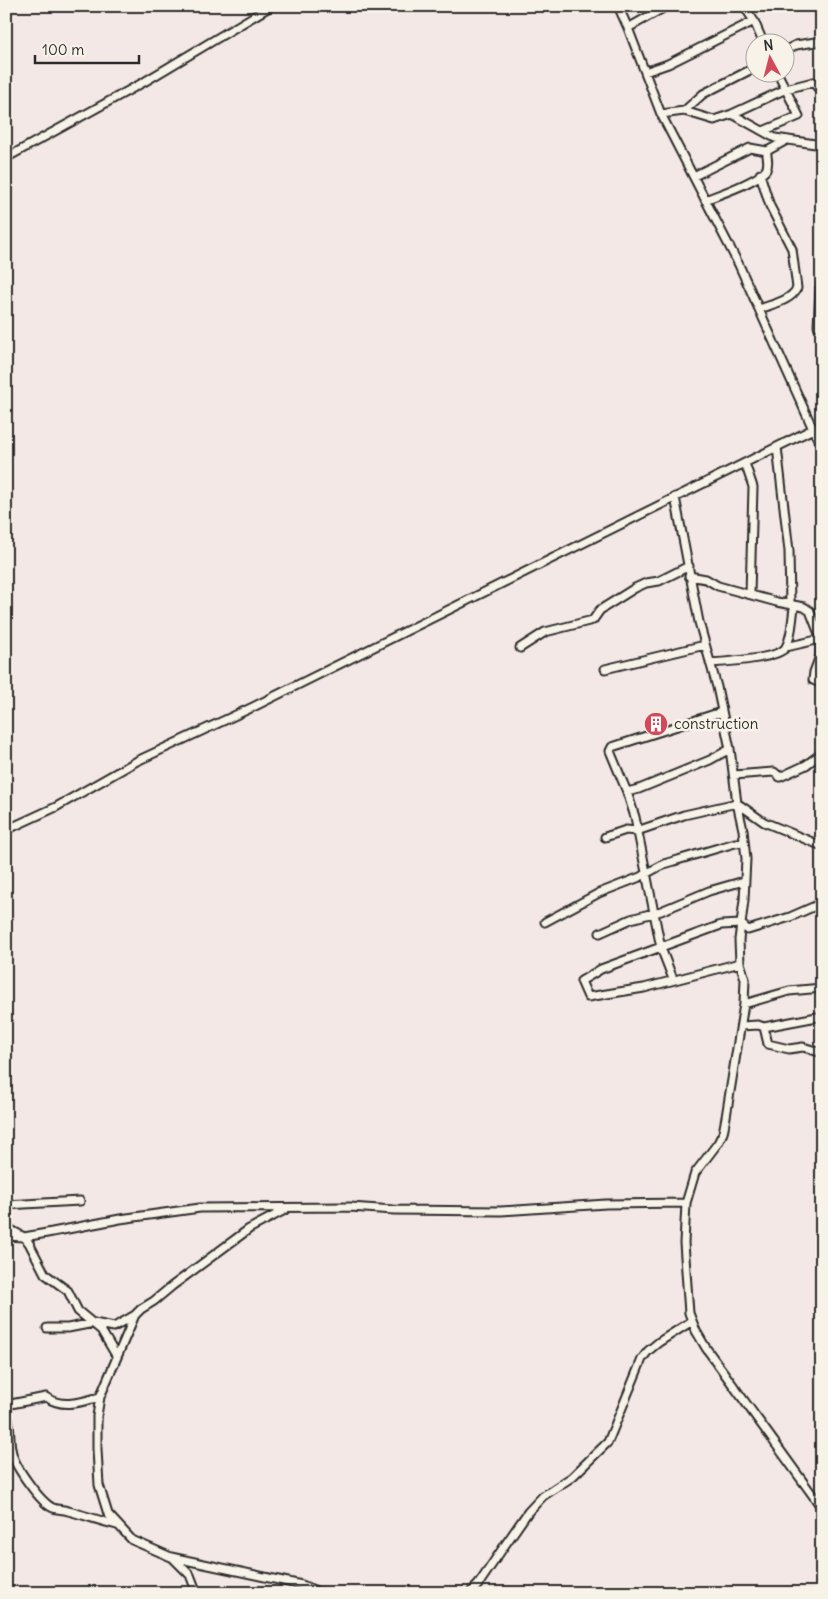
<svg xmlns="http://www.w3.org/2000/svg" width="828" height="1599" viewBox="0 0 828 1599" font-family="Delius,sans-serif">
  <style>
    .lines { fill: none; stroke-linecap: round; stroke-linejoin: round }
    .street-casing { stroke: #2b2b2b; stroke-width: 11 }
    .street { stroke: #f7f3e8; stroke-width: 7 }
    .labels { text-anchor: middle; stroke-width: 5; stroke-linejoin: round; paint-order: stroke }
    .poi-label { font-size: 15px; fill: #2b2b2b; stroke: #f7f3e8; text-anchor: start }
  </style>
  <rect width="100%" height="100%" fill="#f4e8e6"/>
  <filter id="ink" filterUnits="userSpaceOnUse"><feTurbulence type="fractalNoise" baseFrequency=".02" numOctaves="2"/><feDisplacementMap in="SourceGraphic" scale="10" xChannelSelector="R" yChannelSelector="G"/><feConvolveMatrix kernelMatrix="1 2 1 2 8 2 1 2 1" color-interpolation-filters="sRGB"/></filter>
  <g filter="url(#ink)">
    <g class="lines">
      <g class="street-casing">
        <path id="street" d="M744 6 754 21 763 42
          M628 28 667 6
          M786 50 796 45 822 41
          M645 72 668 64 754 21
          M684 111 703 94 756 67
          M661 114 684 111 714 120 732 114 786 89 813 82 822 93
          M732 114 775 138 822 145
          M763 131 799 116 777 72
          M6 158 144 82 271 6
          M694 176 750 148 767 151
          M705 200C720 194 757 182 766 170 770 163 766 157 767 151L787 140
          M760 309C772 304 791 301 797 288L792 249 770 206 760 174
          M818 326 820 288 822 282
          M813 429 822 448
          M777 447 789 551 790 604
          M745 463 753 487 750 594
          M675 497 699 622 717 687 730 749 737 803 743 830 746 859 744 900 739 940 740 963 745 979 744 1004 726 1117 723 1133 718 1143 695 1173 686 1203 684 1243 689 1313 696 1331 706 1348 822 1508
          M689 576 706 579 718 586 777 602 804 607 810 611 821 639 820 656 814 672 813 680 822 684
          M786 647 821 639
          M520 648 545 632 593 620 600 610 635 588 646 583 659 581 689 566
          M710 663C724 662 779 659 786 647 792 637 792 620 794 608L793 605
          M605 669 705 645
          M721 712 612 747 610 751 627 792 639 789 710 760 730 749
          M734 775 774 772 780 777 806 765 822 753
          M627 792 635 817 661 948 673 979
          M6 830 56 807 137 761 253 707 813 429 739 265 661 114 628 28 618 6
          M605 837 626 830 637 831 684 815 737 803 764 822 822 846
          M545 922 599 893 640 877 664 864 735 843 744 842
          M600 933 631 919 661 911 709 891 744 881
          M821 956 822 955
          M740 963 644 988 588 997 581 981 601 969 721 925 741 924 748 930 790 917 822 903
          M744 1004 789 991 822 988
          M741 1026 758 1025 764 1027 768 1044 789 1049 803 1047 822 1053
          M764 1027 817 1017
          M6 1205 80 1201
          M285 1210 249 1229 172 1286 154 1301 141 1309 135 1315 100 1397 97 1416V1449L99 1485 108 1514 132 1540 171 1557 302 1585 321 1593
          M6 1227 24 1237 29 1243 45 1274 68 1291 78 1311 101 1330 117 1357
          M6 1236 24 1237 47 1233 120 1219 200 1208 350 1207 394 1210 501 1211 606 1204 686 1203
          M47 1328H68L94 1323 114 1327 135 1315
          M6 1405 46 1397C63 1409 81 1402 100 1397
          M6 1411C12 1426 8 1439 12 1453 15 1467 41 1503 53 1508 58 1510 63 1509 68 1511 84 1515 100 1521 117 1525
          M172 1557 190 1575 197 1593
          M470 1593 478 1585 505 1545 528 1512 543 1496 572 1477 608 1442 642 1359 648 1351 659 1342 692 1321"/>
      </g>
      <use href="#street" class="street"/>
    </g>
  </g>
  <defs>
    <g id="building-disc" transform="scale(1.25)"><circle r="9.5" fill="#d1495b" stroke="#f7f3e8"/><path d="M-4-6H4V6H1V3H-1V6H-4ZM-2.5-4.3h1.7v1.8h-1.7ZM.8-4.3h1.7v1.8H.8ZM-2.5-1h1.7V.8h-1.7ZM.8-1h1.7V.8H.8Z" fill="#fff"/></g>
  </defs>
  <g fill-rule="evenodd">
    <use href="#building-disc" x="656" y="724"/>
  </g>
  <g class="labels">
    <g class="poi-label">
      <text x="674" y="729">construction</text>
    </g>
  </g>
  <rect width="828" height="1599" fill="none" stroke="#f7f3e8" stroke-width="25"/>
  <rect x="12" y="12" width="803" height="1574" fill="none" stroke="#2b2b2b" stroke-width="2" filter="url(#ink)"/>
  <g transform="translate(770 58) rotate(353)"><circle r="24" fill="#f7f3e8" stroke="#a5a39c"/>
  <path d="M0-4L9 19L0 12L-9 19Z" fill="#d1495b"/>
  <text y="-8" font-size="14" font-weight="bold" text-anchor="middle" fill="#2b2b2b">N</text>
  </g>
  <path d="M35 55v8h104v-8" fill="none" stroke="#2b2b2b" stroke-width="2.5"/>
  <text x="42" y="55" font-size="15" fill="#2b2b2b" stroke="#f7f3e8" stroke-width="4" paint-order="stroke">100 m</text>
</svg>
